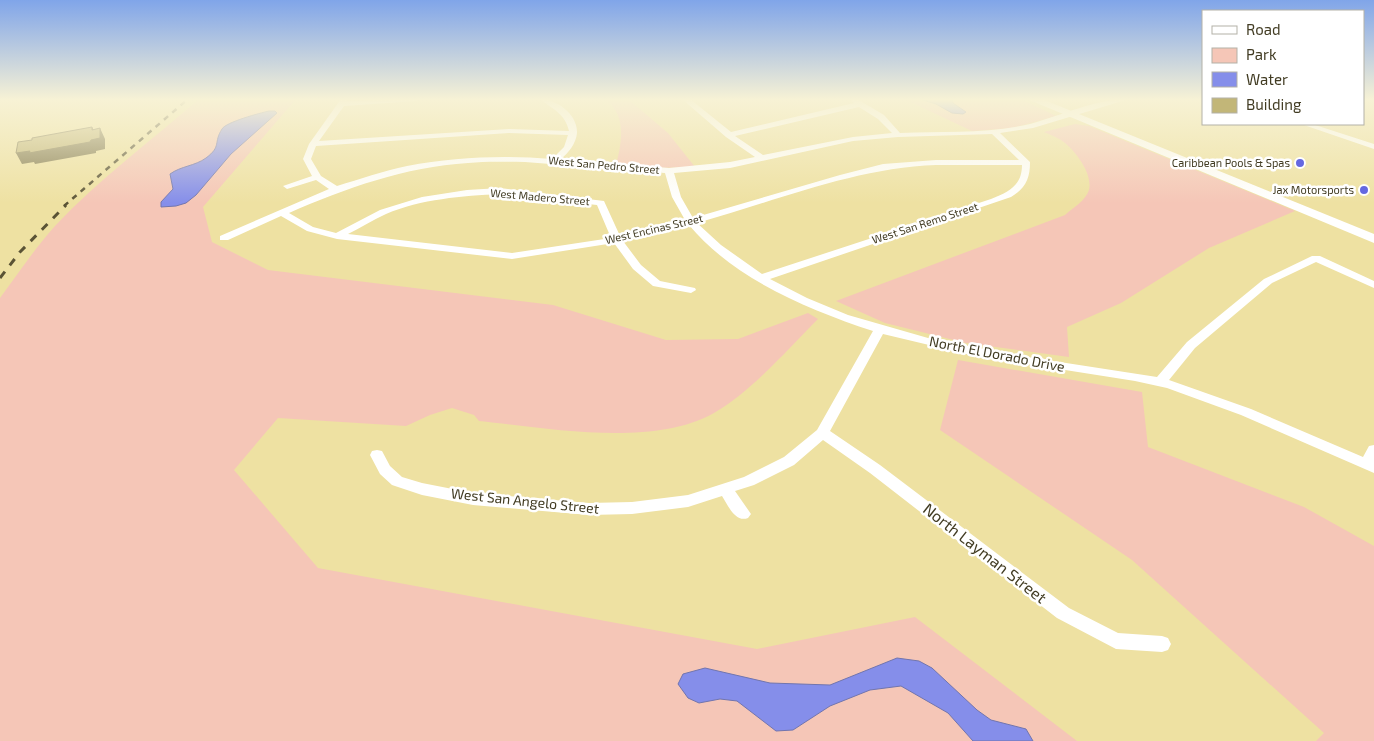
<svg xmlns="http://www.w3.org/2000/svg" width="1374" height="741" viewBox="0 0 1374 741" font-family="'Exo 2',sans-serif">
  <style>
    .green { fill: #f5c6b7 }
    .water { fill: #858eea; stroke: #7175ae }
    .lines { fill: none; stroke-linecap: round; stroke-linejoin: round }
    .minor { fill: #fff; fill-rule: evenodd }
    .secondary { fill: #fff; fill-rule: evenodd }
    .rail-far1 { stroke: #5a5335; stroke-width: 2.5; stroke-dasharray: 5.5 5.5; stroke-linecap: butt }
    .rail { stroke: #5a5335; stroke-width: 3; stroke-dasharray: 8 8; stroke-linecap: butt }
    .shaded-wall { fill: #887f54 }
    .building { fill: #c2b678; stroke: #887f54 }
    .poi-dot { fill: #6568e1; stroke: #fff; stroke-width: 2 }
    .labels { text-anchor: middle; stroke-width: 5; stroke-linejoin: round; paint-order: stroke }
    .far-poi-label { font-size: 11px; fill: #423c23; stroke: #fff; text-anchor: end }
    .far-street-label { font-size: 11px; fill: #423c23; stroke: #fff }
    .street-label { font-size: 14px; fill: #423c23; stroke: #fff }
    .near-street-label { font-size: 16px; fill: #423c23; stroke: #fff }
  </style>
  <rect width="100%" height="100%" fill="#eee1a2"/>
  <path class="green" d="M199 99H296L203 207 212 242 268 270 553 305 666 340 738 339 808 313 818 319C789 348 749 394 714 413 652 448 548 428 479 421L474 415 452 408 430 415 406 426 278 418 234 470 318 568 757 649 915 617 1077 741H0V298C18 274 35 248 55 226 99 179 151 141 199 99Z
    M605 99H628L668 133 695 167 654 168 616 165C622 142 627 115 605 99Z
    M904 99H1021L1056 116 1012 128 972 131Z
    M1075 124 1089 126 1295 211 1209 248 1121 303 1067 327 1069 357 966 343 885 323 836 301 1065 215C1074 207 1085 201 1089 190 1093 174 1076 152 1065 143 1059 138 1051 135 1044 132Z
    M958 360 1142 392 1148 447 1304 507 1374 546V741H1316L1324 733 1132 560 940 430Z"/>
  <path class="water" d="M920 99H952L953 103 966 112 963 114 952 113 936 104Z
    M269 111H275L277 113 231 154 196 195 186 203 176 206 161 207V202L173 189 170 174C181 166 195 166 206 158 222 146 213 143 222 129 226 122 260 113 269 111Z
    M897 658 919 661 932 668 977 710 991 720 1026 729 1033 741H973L948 713 901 686 870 690 830 706 793 730 776 731 737 701 720 699 699 703 688 698 678 684 683 674 705 668 770 683 830 685Z"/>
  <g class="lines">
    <path class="minor" d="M341 99H348L347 101 419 99 416 101 344 106 319 141 509 129 569 131C565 113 552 109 540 99 556 99 578 114 577 133 576 144 568 153 561 159L669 168 730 162 755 157 726 137 682 99H690L731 132 854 103 851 101 852 99H857L884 115 900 133C943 131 988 134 1030 124 1063 115 1095 99 1129 99L1033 128 1000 133 1030 162C1030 178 1026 188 1011 197L770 279 807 298 848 315 928 338 1014 355 1157 377 1187 342 1264 279 1312 256H1320L1374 281V288L1316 262 1272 283 1195 348 1169 380 1251 409 1363 457 1369 446 1374 445V473L1241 415 1167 388 1135 381 971 355 883 334 830 431 880 465 1069 608 1118 633 1162 636 1168 638 1171 644 1168 650 1162 652 1116 649 1057 618 870 473 823 440 794 465 754 485 735 491 751 514 748 518C735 523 728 505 722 496L688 507 632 514 589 515 473 505 422 495 392 485 380 474 370 455 372 451 377 450 382 451 390 466 402 477 422 483 473 493 589 503 632 502 688 495 744 477 784 457 817 430 873 331C807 309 734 279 689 225L623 241 641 265 660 281 695 288 696 290 691 293 653 286 633 269 614 243 512 259 337 239 307 231 281 216 228 240H220V236L329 189 316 180 287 189 283 186 312 176 303 159 309 144ZM859 107 878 119 892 133 853 137 763 155 735 136ZM509 133 568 135 564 147 552 159C503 155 455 157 407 166 383 171 360 179 337 186L321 176 311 159 316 146ZM992 134 1019 160H936L883 164 840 175 693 218 681 197 674 173 730 168 853 141 898 137ZM525 162 665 173 672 197 685 220 620 236 604 201 500 188 467 190 422 197 380 210 336 233 313 227 289 213C346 188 405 167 468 163 487 161 506 162 525 162ZM936 165H1022C1022 186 1008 192 991 199L762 274 721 245 697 223C776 201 854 168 936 165ZM500 194 597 205 611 238 512 253 348 234C360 228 373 220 386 214 421 199 462 196 500 194Z
      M1301 124H1312L1374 144V149Z"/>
    <path class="secondary" d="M1027 99H1042L1374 234V243Z"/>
    <path class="rail-far1" d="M64 206 188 99"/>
    <path class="rail" d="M0 278 20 252 66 205"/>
  </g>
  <path class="shaded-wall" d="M92 127 98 138 100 128 105 139V149L96 151V153L35 164 34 162 22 164 16 153 92 130Z"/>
  <path class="building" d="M92 127V130L100 128V138L91 140 90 142 29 153 30 151 16 153 18 142 32 140V138Z"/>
  <linearGradient id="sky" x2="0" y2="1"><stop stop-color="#80a5e9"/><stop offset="0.49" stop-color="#f7f2d5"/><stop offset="1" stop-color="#f7f2d5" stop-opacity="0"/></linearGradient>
  <rect width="1374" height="203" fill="url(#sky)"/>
  <g class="poi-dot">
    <circle cx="1300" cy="163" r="5"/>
    <circle cx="1364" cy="190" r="5"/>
  </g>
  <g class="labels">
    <g class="far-poi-label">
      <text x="1290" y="167">Caribbean Pools &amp; Spas</text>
      <text x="1354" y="194">Jax Motorsports</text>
    </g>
    <g class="far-street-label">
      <text transform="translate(604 165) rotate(5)" y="4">West San Pedro Street</text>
      <text transform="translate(540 197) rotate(5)" y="4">West Madero Street</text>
      <text transform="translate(925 223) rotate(-18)" y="4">West San Remo Street</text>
      <text transform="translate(654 229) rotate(-13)" y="4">West Encinas Street</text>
    </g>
    <g class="street-label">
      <text transform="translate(997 354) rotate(11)" y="5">North El Dorado Drive</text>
      <text transform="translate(525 501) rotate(6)" y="5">West San Angelo Street</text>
    </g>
    <g class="near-street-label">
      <text transform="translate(985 553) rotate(38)" y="6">North Layman Street</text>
    </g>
  </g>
  <rect x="1202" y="10" width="162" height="115" fill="#ffffff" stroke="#b3b1a7"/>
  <rect x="1212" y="26" width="25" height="8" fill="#ffffff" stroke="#b3b1a7"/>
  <text x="1246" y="35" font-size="15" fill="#423c23">Road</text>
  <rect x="1212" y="48" width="25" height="15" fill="#f5c6b7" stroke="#b3b1a7"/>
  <text x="1246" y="60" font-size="15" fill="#423c23">Park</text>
  <rect x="1212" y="72" width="25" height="15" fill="#858eea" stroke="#b3b1a7"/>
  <text x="1246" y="85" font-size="15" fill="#423c23">Water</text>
  <rect x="1212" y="98" width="25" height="15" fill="#c2b678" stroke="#b3b1a7"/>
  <text x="1246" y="110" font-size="15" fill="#423c23">Building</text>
</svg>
